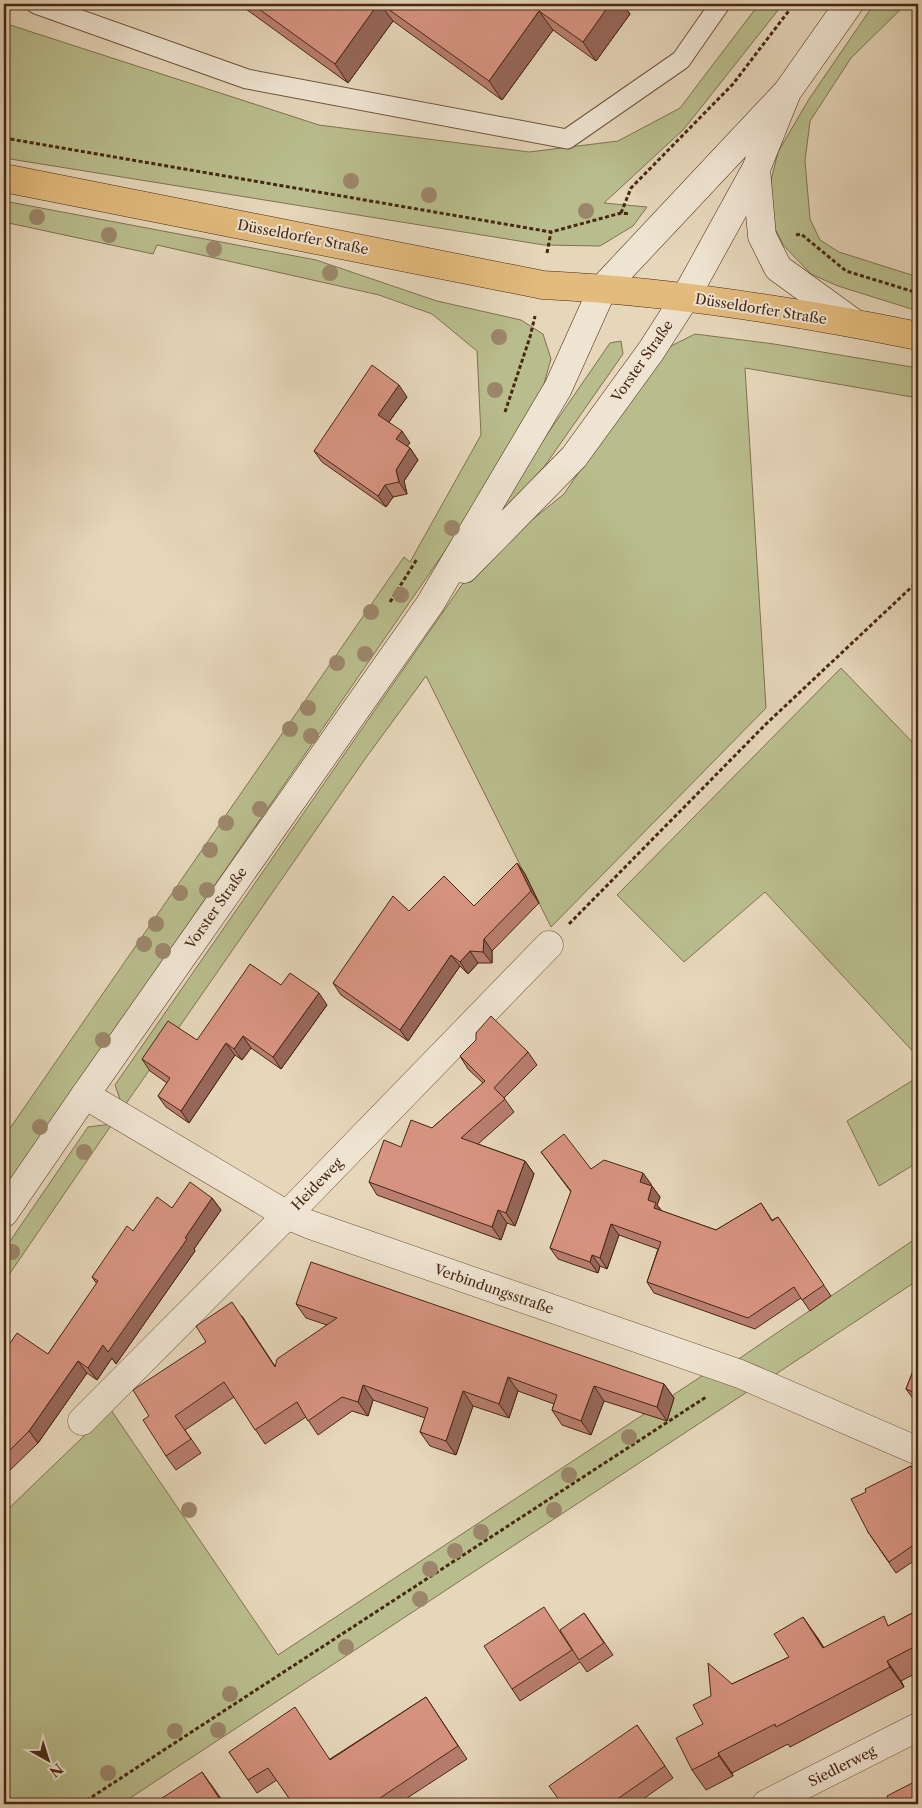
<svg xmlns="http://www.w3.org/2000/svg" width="922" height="1808" viewBox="0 0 922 1808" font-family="'Libre Caslon Text',serif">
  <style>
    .green { fill: #b9bd8d; stroke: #807250 }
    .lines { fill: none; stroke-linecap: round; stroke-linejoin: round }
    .lane-casing { stroke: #70533d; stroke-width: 21 }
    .street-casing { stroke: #70533d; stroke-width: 29 }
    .secondary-casing { stroke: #482713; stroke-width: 29 }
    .primary-casing { stroke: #482713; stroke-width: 29 }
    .path { stroke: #482713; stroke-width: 3; stroke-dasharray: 4 2.5; stroke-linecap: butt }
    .lane { stroke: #efe4d2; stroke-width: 19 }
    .street { stroke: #efe4d2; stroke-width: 28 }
    .secondary { stroke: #efe4d2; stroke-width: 28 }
    .primary { stroke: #e3bb7d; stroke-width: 28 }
    .tree { fill: #9c866b }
    .wall { fill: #b97e6f; stroke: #482713 }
    .shaded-wall { fill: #96675a; stroke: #482713 }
    .building { fill: #d79381; stroke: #482713 }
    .labels { text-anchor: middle; stroke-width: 4; stroke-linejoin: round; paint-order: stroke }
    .street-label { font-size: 14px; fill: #482713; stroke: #efe4d2 }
  </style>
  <rect width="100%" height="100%" fill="#e6d6ba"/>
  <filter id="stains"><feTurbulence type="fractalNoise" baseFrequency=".004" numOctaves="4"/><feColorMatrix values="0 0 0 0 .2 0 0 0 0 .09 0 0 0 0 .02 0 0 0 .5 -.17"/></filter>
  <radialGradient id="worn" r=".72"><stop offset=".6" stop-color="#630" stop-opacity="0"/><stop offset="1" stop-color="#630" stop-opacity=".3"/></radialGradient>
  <path class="green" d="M759 4H783L684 129 604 203 647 207 633 226 600 246 544 245 4 158V23L319 125 529 152 618 141 680 108Z
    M874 4H906L851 58 810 121 805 161 810 219 820 240 839 252 918 277V311L838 286 811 274 784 246 769 217 768 193 778 152 809 99Z
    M4 201 316 260 437 301 521 320 543 334 551 359 540 398 498 474 4 1191V1137L404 557 410 562 481 435 477 351 432 314 379 295 157 245 153 254 4 222Z
    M695 334 774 344 918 368V398L745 368 766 708 551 927 426 676 365 759 123 1108 115 1085 461 586 502 544 564 494 648 370 667 348Z
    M621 341 623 354 544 467 473 545 482 529 610 343Z
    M841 668 918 748V1057L765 892 684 962 617 895Z
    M918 1077V1162L879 1186 847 1121Z
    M112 1124 4 1282V1250L88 1127Z
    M918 1237V1280L773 1376 737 1360Z
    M708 1372 750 1390 121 1804H4V1513L111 1410 278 1655Z"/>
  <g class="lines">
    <g class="lane-casing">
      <path id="lane" d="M36 4 247 79 567 139 681 60 720 4"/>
    </g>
    <g class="street-casing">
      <path id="street" d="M85 1095 287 1215 308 1224 740 1374 918 1451
        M82 1421 287 1215 549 945
        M766 1804 918 1727"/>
    </g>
    <g class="secondary-casing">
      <path id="secondary" d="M756 169 762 236 778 268 854 323
        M464 569 574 457 651 351 685 298 756 169 787 92 849 4
        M4 1213 85 1095 430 604 558 388 603 288 787 92"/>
    </g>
    <g class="primary-casing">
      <path id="primary" d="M4 178 543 285C668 291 795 311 918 336"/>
    </g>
    <path class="path" d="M4 138 551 232 621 213 630 214
      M621 213 631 188 733 84 794 4
      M796 235 801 234 846 271 918 293
      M547 253 551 232
      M505 412 530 337 535 316
      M390 602 417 559
      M569 924 766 724 918 581
      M81 1804 706 1397"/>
    <use href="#lane" class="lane"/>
    <use href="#street" class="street"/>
    <use href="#secondary" class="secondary"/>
    <use href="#primary" class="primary"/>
  </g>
  <g class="tree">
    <circle cx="351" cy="181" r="8"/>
    <circle cx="429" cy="195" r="8"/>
    <circle cx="586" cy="211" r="8"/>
    <circle cx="37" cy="217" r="8"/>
    <circle cx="109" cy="235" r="8"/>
    <circle cx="214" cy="249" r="8"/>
    <circle cx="330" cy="273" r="8"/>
    <circle cx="499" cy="337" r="8"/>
    <circle cx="495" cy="390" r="8"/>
    <circle cx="452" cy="528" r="8"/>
    <circle cx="401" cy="595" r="8"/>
    <circle cx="371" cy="612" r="8"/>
    <circle cx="365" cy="654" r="8"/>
    <circle cx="337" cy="663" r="8"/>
    <circle cx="308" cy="708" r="8"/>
    <circle cx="290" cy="729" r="8"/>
    <circle cx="311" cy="736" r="8"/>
    <circle cx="260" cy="809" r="8"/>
    <circle cx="226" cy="823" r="8"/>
    <circle cx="210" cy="850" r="8"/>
    <circle cx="207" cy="890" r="8"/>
    <circle cx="180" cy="893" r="8"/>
    <circle cx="156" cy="924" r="8"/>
    <circle cx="144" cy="944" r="8"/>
    <circle cx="163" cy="951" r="8"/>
    <circle cx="103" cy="1040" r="8"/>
    <circle cx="40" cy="1127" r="8"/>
    <circle cx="84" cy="1152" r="8"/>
    <circle cx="12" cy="1252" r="8"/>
    <circle cx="629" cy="1437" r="8"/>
    <circle cx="569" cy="1475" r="8"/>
    <circle cx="189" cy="1510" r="8"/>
    <circle cx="554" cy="1510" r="8"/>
    <circle cx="481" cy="1532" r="8"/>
    <circle cx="455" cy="1551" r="8"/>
    <circle cx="430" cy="1569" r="8"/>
    <circle cx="420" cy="1599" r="8"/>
    <circle cx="346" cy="1647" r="8"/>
    <circle cx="230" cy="1694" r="8"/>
    <circle cx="218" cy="1730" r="8"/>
    <circle cx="175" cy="1731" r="8"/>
    <circle cx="108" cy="1773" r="8"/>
  </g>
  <path class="wall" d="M239 4H623L630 14 596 61 553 30 502 100 393 21 348 83Z
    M918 99V115L913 107Z
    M407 397 389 422 410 443 407 446 410 448 418 460 404 481 407 494 393 497 386 507 322 462 314 451Z
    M517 863 525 874 539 903 492 951V963H478L468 974 460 966 408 1041 341 995 333 983 409 911 474 906Z
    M281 985 327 1005 281 1069 251 1048 242 1060 235 1055 189 1123 166 1107 158 1096 167 1083 150 1071 142 1059 197 1040Z
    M528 1052 537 1065 504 1098 514 1112 478 1144 525 1161 534 1174 515 1226 507 1223 501 1240 377 1195 369 1182 401 1147 432 1128 483 1083 468 1069 460 1056Z
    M541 1152 591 1169 651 1184V1185L660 1197 657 1205 662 1211 716 1230 761 1203 772 1220 778 1217 831 1296 810 1311 801 1298 755 1329 654 1293 647 1282 658 1249 619 1235 607 1269 600 1266 598 1273 558 1259 550 1248 571 1192Z
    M212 1198 221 1210 194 1249 195 1251 116 1364 112 1358 97 1380 87 1373 38 1443 4 1476V1352L48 1354 97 1284 92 1277 133 1231 172 1208Z
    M296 1304 664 1384 674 1398 667 1421 604 1401 591 1435 562 1425 552 1410 554 1404 518 1391 509 1418 473 1406 456 1455 430 1446 420 1432 425 1418 373 1400 368 1416 352 1411 318 1435 306 1417 265 1444 234 1397 185 1430 201 1453 176 1470 166 1456 149 1416 206 1342 242 1316 275 1366 327 1325 306 1318Z
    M918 1358V1402L914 1400 906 1389Z
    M911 1466 918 1477V1558L896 1573 868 1532 866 1492Z
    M918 1610V1672L901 1681 904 1687 790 1747 788 1744 732 1773 733 1776 706 1790 692 1770 703 1724 732 1684 789 1657 817 1637 824 1648 890 1625Z
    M584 1613 613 1655 587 1672 580 1662 520 1701 512 1689 567 1642Z
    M426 1697 467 1759 398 1804H293L277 1780 257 1793 229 1752 330 1759Z
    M637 1725 673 1778 636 1804H562Z"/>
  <path class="shaded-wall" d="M378 4H380L393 21 348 83 335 64Z
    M610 4H623L630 14 596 61 583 42Z
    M539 11 553 30 502 100 489 81Z
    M399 385 407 397 386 426 378 415Z
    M402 431 410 443 404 450 396 439Z
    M410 448 418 460 404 481 407 494 399 482 396 470Z
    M385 485 393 497 386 507 378 496Z
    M517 863 525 874 539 903 531 891Z
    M484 939 492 951V963L483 952Z
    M470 951 478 963 468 974 460 962Z
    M451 955 460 966 408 1041 400 1030Z
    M319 993 327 1005 281 1069 273 1057Z
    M243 1036 251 1048 242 1060 234 1049Z
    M226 1043 235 1055 189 1123 181 1111Z
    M525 1161 534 1174 515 1226 506 1213Z
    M643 1173 651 1184 648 1193 640 1182Z
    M652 1186 660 1197 657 1205 664 1214 661 1219 648 1200Z
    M212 1198 221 1210 194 1249 195 1251 116 1364 112 1358 97 1380 88 1368 103 1345 185 1238Z
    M498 1210 507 1223 501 1240 492 1227Z
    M611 1224 619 1235 607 1269 600 1258Z
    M592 1255 600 1266 598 1273 590 1262Z
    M78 1361 87 1373 38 1443 29 1431Z
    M508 1377 518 1391 509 1418 499 1404Z
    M664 1384 674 1398 667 1421 657 1407Z
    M363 1385 373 1400 368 1416 358 1402Z
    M594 1386 604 1401 591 1435 581 1421Z
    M463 1391 473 1406 456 1455 446 1441Z
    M911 1466 918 1477V1481Z
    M803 1617 817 1637 837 1668 823 1648Z
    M887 1661 901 1681 904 1687 890 1667Z
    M718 1753 732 1773 733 1776 719 1756Z
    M202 1772 225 1804H223Z"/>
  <path class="building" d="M252 4H378L335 64Z
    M381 4H610L583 42 539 11 489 81Z
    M918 99V111L913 107Z
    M372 365 399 385 378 415 402 431 396 439 410 448 396 470 399 482 385 485 378 496 314 451Z
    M517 863 531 891 484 939 483 952 470 951 460 962 451 955 400 1030 333 983 393 896 409 911 444 876 474 906Z
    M250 964 281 985 290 973 319 993 273 1057 243 1036 234 1049 226 1043 181 1111 158 1096 170 1078 142 1059 168 1021 197 1040Z
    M491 1016 528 1052 494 1088 505 1099 461 1138 525 1161 506 1213 498 1210 492 1227 369 1182 384 1140 401 1147 411 1120 432 1128 485 1081 460 1056 476 1040V1033Z
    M564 1134 591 1169 604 1160 643 1173 640 1182 652 1186 648 1200 656 1203 654 1208 716 1230 761 1203 772 1221 778 1217 824 1285 802 1300 794 1287 748 1318 647 1282 661 1242 611 1224 600 1258 592 1255 590 1262 550 1248 571 1191 541 1152Z
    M190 1182 212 1198 185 1238 187 1239 108 1352 103 1345 88 1368 78 1361 29 1431 4 1456V1352L17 1333 48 1354 98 1281 92 1277 127 1226 133 1231 157 1197 172 1208Z
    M311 1262 664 1384 657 1407 594 1386 581 1421 552 1410 557 1395 508 1377 499 1404 463 1391 446 1441 420 1432 428 1408 363 1385 358 1402 342 1397 308 1421 297 1402 255 1430 224 1382 175 1416 191 1439 166 1456 143 1420 149 1416 133 1390 206 1342 196 1326 232 1302 275 1367 277 1359 337 1318 296 1304Z
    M918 1358V1394L906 1389Z
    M911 1466 918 1481V1520L912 1523 918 1536V1542L889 1562 868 1532 851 1499 866 1492 865 1489Z
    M544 1607 572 1650 512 1689 484 1646Z
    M918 1610V1645L887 1661 890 1667 776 1727 775 1724 718 1753 719 1756 692 1770 676 1738 703 1724 693 1705 711 1696 708 1663 732 1684 789 1657 774 1634 803 1617 823 1648 884 1616 888 1626Z
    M584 1613 604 1643 579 1660 560 1630Z
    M426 1697 458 1746 371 1804H293L268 1768 248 1780 229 1752 295 1707 330 1760Z
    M637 1725 665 1766 610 1804H562L549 1786Z
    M202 1772 223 1804H153Z
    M918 1780V1804H891L887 1796Z
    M823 1801 825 1804H816Z"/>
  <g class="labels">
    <g class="street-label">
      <text transform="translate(303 237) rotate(11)" y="5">Düsseldorfer Straße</text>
      <text transform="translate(761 309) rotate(9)" y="5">Düsseldorfer Straße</text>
      <text transform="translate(642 361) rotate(-55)" y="5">Vorster Straße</text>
      <text transform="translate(216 908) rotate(-55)" y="5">Vorster Straße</text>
      <text transform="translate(317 1184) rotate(-46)" y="5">Heideweg</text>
      <text transform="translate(494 1289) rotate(19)" y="5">Verbindungsstraße</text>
      <text transform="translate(842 1766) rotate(-27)" y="5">Siedlerweg</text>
    </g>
  </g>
  <rect width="922" height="1808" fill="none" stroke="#e6d6ba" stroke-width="20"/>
  <rect x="5" y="5" width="912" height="1798" fill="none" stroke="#482713" stroke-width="2.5"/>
  <rect x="10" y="10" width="902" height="1788" fill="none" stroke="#482713"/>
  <g transform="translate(48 1760) rotate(141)" stroke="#efe4d2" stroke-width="4" paint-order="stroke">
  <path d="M0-4L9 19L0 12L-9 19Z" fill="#482713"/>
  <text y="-8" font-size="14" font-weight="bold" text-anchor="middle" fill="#482713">N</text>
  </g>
  <rect width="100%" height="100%" filter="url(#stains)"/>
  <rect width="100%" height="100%" fill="url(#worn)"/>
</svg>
